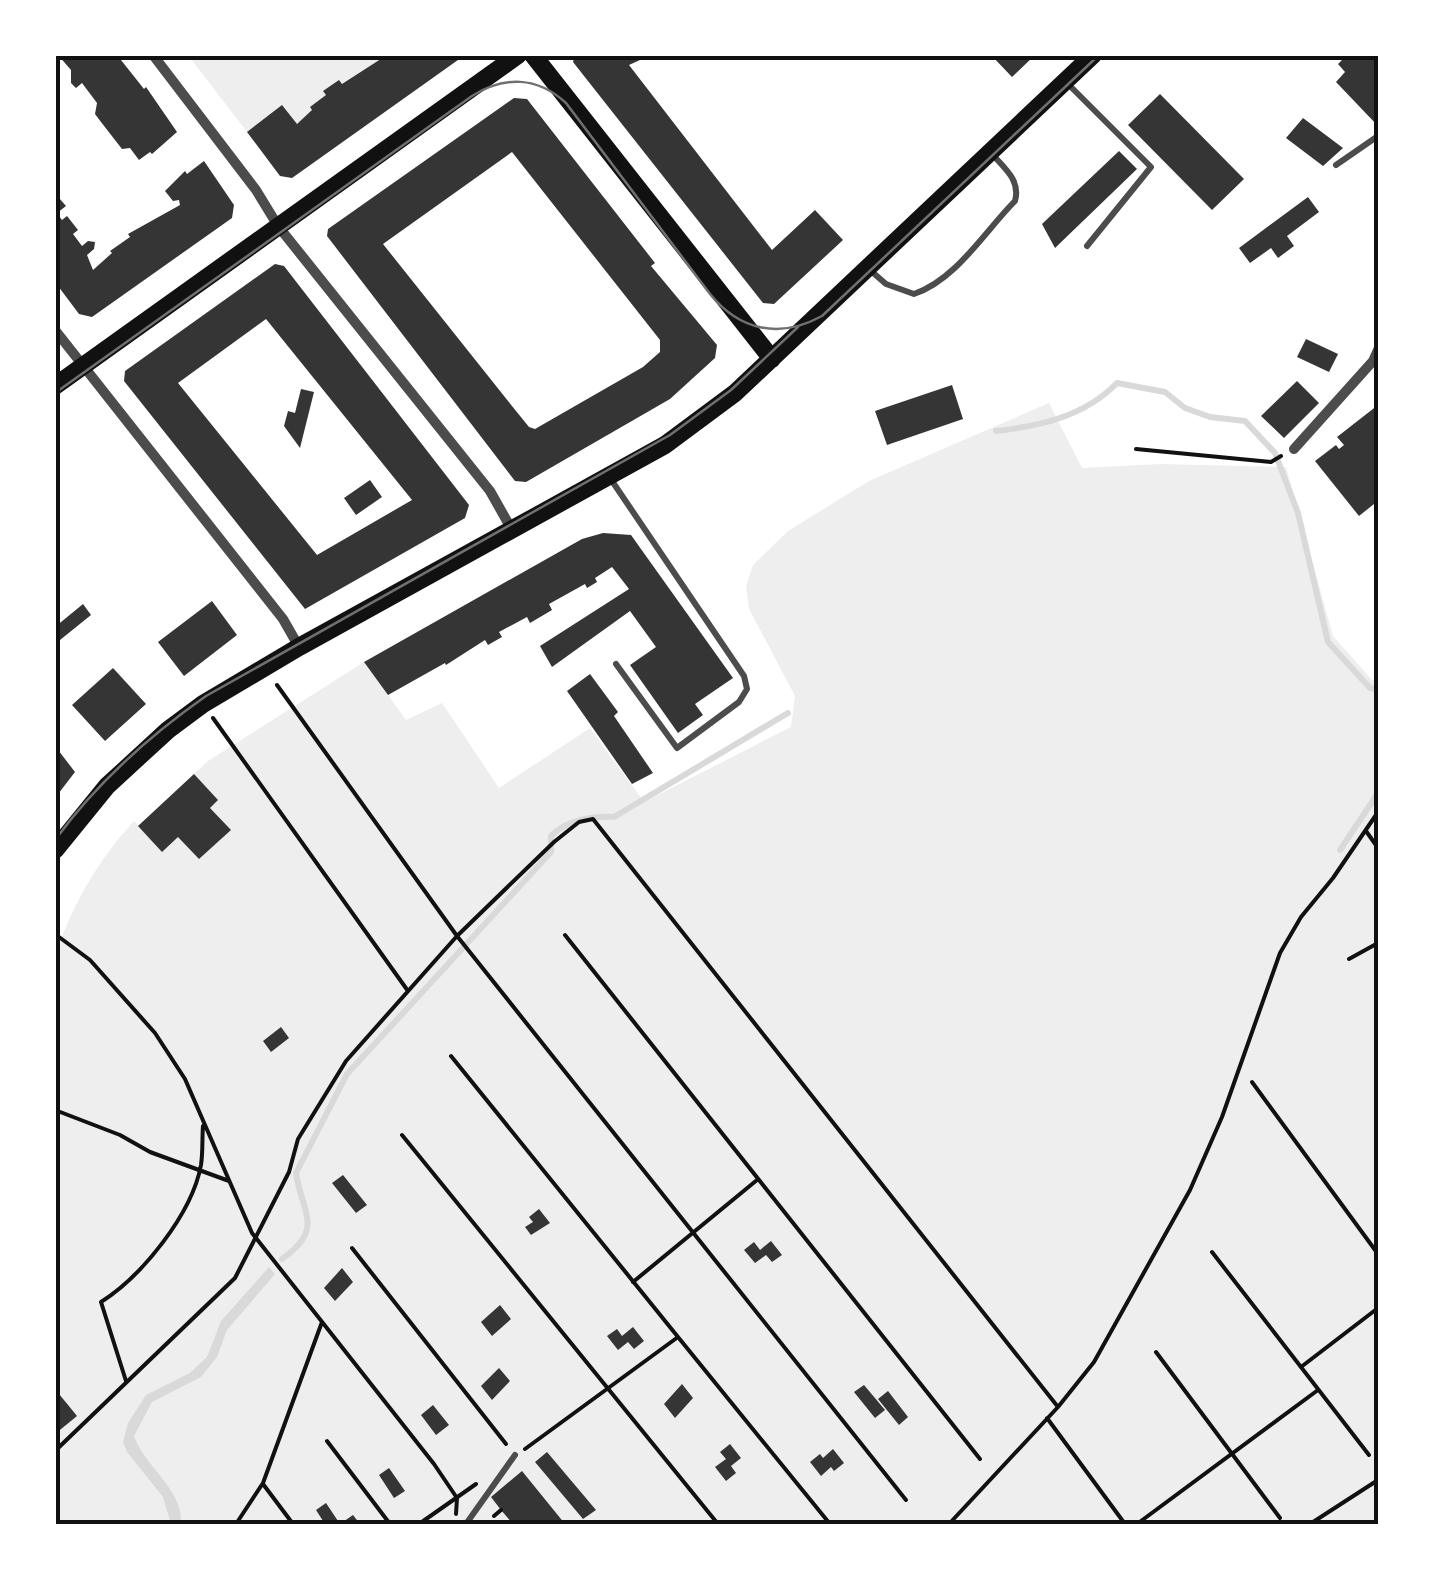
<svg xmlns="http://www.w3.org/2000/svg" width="1433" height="1579" viewBox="0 0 1433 1579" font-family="Montserrat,sans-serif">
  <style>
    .green { fill: #eee }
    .water { fill: #d9d9d9 }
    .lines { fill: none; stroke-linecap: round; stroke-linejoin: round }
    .stream { stroke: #d9d9d9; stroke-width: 6 }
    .building { fill: #353535; fill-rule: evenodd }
    .path { stroke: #111; stroke-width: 4 }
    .service { stroke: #4c4c4c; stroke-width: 6 }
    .minor { stroke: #4c4c4c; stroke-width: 10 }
    .secondary { stroke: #111; stroke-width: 18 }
    .tram { stroke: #707070; stroke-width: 2.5 }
    .neatline { fill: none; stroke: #111; stroke-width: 4 }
  </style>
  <rect width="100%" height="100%" fill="#fff"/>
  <path class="green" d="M188 55H396L296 133 247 132Z
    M1049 403 1082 468 1161 464 1286 467 1333 636 1372 680 1378 678V1524H55V956C72 905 98 860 134 821L139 826 208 761 364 662 406 720 442 703 499 788 590 728 644 802 791 727 795 696 749 609 746 586 753 565 788 531 869 481Z"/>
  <path class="water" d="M269 1267 275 1274 227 1330 217 1357 201 1377 152 1402 134 1436C144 1466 184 1490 181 1524H171L163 1497 127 1452 123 1442 128 1423 146 1395 190 1373 207 1357 221 1321Z"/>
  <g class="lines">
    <path class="stream" d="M996 431C1041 426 1085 416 1117 383L1165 392 1185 408 1210 417 1245 421 1275 453 1298 513 1328 642 1370 688 1378 689
      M1340 850 1378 793
      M282 1259C325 1229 302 1213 296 1173L347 1074 551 852V836C566 820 592 816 614 817L788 713"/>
  </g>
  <path class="building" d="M58 55H117L144 89 146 87 177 132 152 154 150 152 139 160 130 148 122 149 101 122 95 114 97 103 82 83 76 88 71 83V70Z
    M387 55H465L292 178 280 176 247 132 282 105 297 124 312 110 310 107 326 95 323 91 339 80 342 84Z
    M575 55H651L629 65 772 250 815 210 843 240 774 304 763 303 573 62Z
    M991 55H1035L1012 77Z
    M1347 55H1378V126L1336 82 1345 72 1338 64Z
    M1160 94 1244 179 1212 210 1128 125Z
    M514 98 527 99 655 263 651 266 717 345 715 358 670 399 526 482 515 481 327 236 328 229ZM512 152 660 340V352L643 367 535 429 529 427 516 411 383 244Z
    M1303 118 1343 148 1323 166 1286 138Z
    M1119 151 1137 169 1055 248 1042 224Z
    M204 161 234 205 232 218 92 317 79 314 55 282V200L59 198 66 206 57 213 62 220 67 216 78 230 73 234 82 246 88 241 95 242 94 249 87 255 93 270 112 253 110 251 130 237 128 234 180 205 179 200 173 201 165 191 185 171 187 174Z
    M1308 197 1319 212 1287 236 1294 246 1278 258 1271 248 1250 263 1239 248Z
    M275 264 284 266 469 505 465 518 305 609 124 381 125 371ZM266 319 412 500 317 555 178 383Z
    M1306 339 1338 354 1329 372 1297 357Z
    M1297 381 1319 403 1284 438 1261 416Z
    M952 385 963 419 887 445 875 411Z
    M301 389 314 392 300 448 284 426 288 411 295 413Z
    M1378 405V509L1374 504 1359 516 1315 461 1336 445 1339 449 1344 445 1337 437Z
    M370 480 382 497 356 515 344 498Z
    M603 533 631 535 733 678 695 704 703 715 678 733 630 665 656 647 630 611 552 667 540 646 629 589 612 567 595 578 597 582 587 588 585 584 549 604 552 610 530 623 527 617 499 632 502 637 488 645 485 640 446 665 445 663 388 695 364 662 582 539Z
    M212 601 237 635 184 676 158 642Z
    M83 604 91 615 60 640 55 634V627Z
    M113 668 146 704 105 741 72 705Z
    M590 674 618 712 614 716 653 773 632 784 567 691Z
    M55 746 75 772 55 798Z
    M194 774 218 800 210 808 231 830 199 859 178 837 162 852 138 826Z
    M281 1027 289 1038 271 1052 263 1041Z
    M343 1175 367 1205 356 1213 332 1183Z
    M539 1209 550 1223 531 1235 525 1227 533 1222 529 1217Z
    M771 1241 782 1255 772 1262 766 1255 755 1263 744 1250 754 1242 760 1250Z
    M342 1268 353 1282 335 1301 324 1288Z
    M500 1305 511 1319 492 1336 481 1322Z
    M633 1327 644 1341 634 1349 628 1342 618 1350 607 1336 617 1329 622 1336Z
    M499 1368 510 1381 492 1400 481 1386Z
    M682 1384 693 1398 675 1418 664 1404Z
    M864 1385 885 1410 875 1418 854 1392Z
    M55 1389 77 1416 55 1434Z
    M888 1391 908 1417 899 1425 878 1399Z
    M433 1405 449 1425 436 1435 421 1415Z
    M730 1444 741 1458 731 1466 736 1473 726 1481 715 1467 726 1459 720 1452Z
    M833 1449 844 1463 834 1471 831 1467 821 1476 810 1462 820 1454 823 1458Z
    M547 1452 596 1510 583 1519 535 1462Z
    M389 1468 405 1491 394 1498 379 1475Z
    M522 1471 565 1524H513L501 1510 491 1497Z
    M326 1503 340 1524 353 1515 360 1524H325L316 1510Z"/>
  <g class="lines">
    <path class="path" d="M1136 449 1271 462 1281 456
      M277 685 457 936 906 1500
      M213 718 408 991
      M1366 831 1378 848
      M55 934 90 960 155 1033 185 1079 252 1233 434 1464 457 1498 456 1514
      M565 935 980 1459
      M1349 959 1378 943
      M451 1056 678 1337 525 1449
      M1252 1082 1378 1254
      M55 1110 120 1135 150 1152 229 1181
      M402 1135 718 1524
      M352 1248 506 1444
      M1212 1252 1369 1455
      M633 1282 757 1180
      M678 1337 830 1524
      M1156 1352 1280 1518
      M1301 1367 1378 1308
      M126 1381 101 1302C142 1276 192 1214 201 1165 203 1152 202 1139 203 1126
      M1047 1418 1125 1524
      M327 1441 390 1524
      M55 1451 235 1278 289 1172 298 1139 346 1061 457 936 554 842 579 822 593 819 1058 1407
      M263 1484 293 1524
      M494 1516 501 1510
      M236 1524 263 1483 322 1322
      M419 1524 476 1484
      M949 1524 1058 1407 1094 1362 1190 1190 1222 1117 1280 953 1301 917 1333 878 1378 812
      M1137 1524 1318 1390
      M1310 1524 1378 1480"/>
    <path class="service" d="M1066 82 1151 167 1087 246
      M1336 165 1378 136
      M871 271 886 284 914 294C956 280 985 231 1015 201 1021 180 1004 168 991 153
      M610 478 744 676 747 689 739 702 677 748 616 664
      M466 1524 515 1455"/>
    <path class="minor" d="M153 55 256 190 278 226 490 491 512 530
      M55 330 283 619 299 647
      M1294 449 1373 361 1378 350"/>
    <path class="secondary" d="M533 55 772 359
      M55 386 518 55
      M55 850 107 786 168 730 203 704 299 647 665 445 735 393 1093 55"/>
    <path class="tram" d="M55 393 472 96C504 76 537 76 566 103L710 294C740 331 780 339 822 316L1099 55
      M55 840C96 784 149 736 206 696L670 435 731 390 798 327"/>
  </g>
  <rect width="1433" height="1579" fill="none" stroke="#ffffff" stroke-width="115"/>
  <rect x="58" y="58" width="1318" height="1464" class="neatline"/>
</svg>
